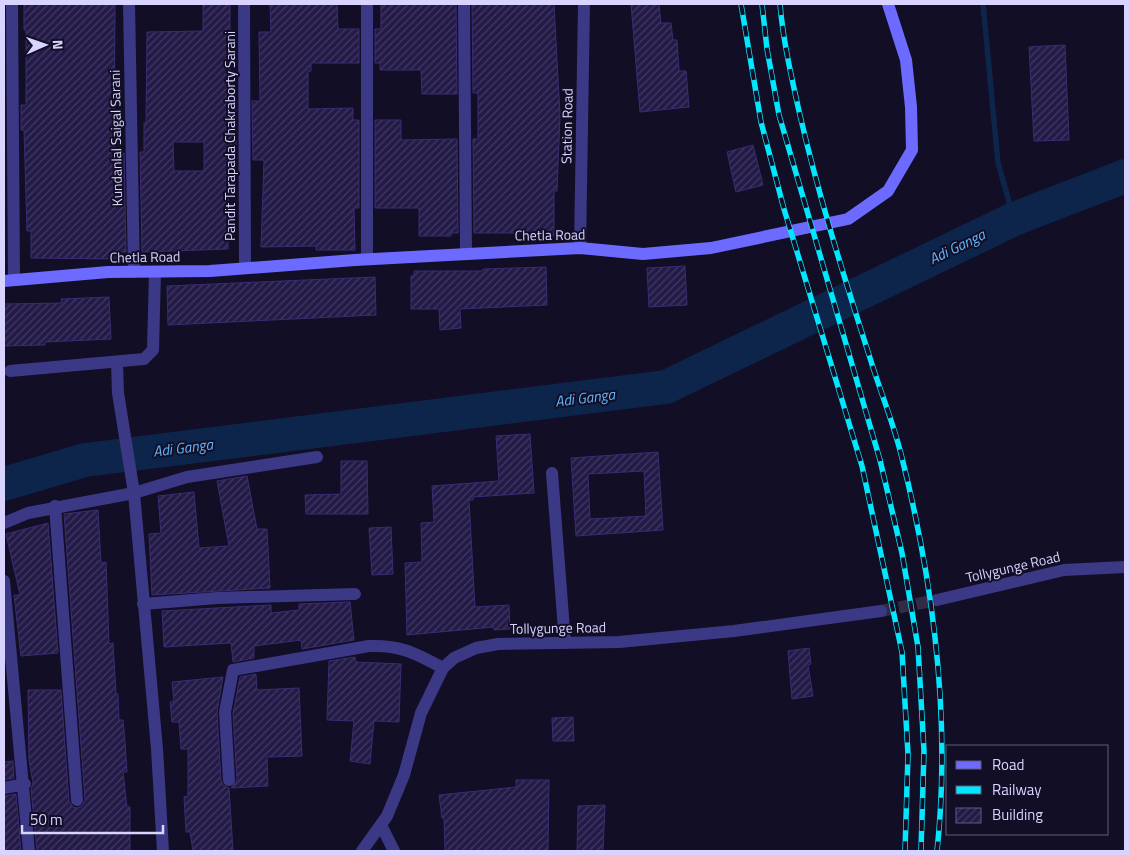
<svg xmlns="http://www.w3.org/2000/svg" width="1129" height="855" viewBox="0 0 1129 855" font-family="'Titillium Web',sans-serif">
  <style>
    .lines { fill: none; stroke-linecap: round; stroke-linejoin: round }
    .stream { stroke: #0d254b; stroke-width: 5.5 }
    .river { stroke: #0d254b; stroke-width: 34 }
    .building { fill: url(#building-hatch); stroke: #392c73; fill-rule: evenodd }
    .tertiary-tunnel { stroke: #302c47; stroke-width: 12; stroke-dasharray: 12 6; stroke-linecap: butt }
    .minor { stroke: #3b3985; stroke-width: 12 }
    .tertiary { stroke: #3b3985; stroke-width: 12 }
    .secondary { stroke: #6c6aff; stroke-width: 12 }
    .rail-casing { stroke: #00e7fe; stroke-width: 5.5 }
    .rail { stroke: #120e26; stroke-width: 4; stroke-dasharray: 11; stroke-linecap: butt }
    .labels { text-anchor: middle; stroke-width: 4; stroke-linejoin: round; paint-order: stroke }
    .street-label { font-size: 14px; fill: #d8d3ff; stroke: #120e26 }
    .water-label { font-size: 15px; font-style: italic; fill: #61b7ff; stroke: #120e26 }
  </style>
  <defs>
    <pattern id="building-hatch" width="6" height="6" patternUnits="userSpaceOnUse" patternTransform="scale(1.25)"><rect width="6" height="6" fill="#231a47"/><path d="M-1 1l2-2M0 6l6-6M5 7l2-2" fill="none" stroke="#423a63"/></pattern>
  </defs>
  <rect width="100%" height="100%" fill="#120e26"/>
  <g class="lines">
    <path class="stream" d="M983 4 998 163 1014 219"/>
    <path class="river" d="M4 484 85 460 666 387 1014 219 1125 176"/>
  </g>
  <path class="building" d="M24 4 115 5 114 153H124L126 252H119V259L31 258V231H27L24 130H21V105H26V30H24Z
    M203 4H230V101H236V160H234V183H228V249L142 252 140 152H144V123H146L147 32 203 31ZM173 142H204V171H174Z
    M270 4H337L338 29H359V63H311V71H308V109L353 108V120H359V208H354L355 250H316V246L261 247 264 160H253L252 101H260L259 32H271Z
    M381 4H456L457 94H422L421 70H380V63H375V29H381Z
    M472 4H554L560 115 557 191H554V236H524V233H474L473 139H478V93H473Z
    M631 4H659L661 23H671L673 40H677L679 71H686L689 107 640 112Z
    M1065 45 1069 140 1034 141 1029 47Z
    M375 120H401V140L457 139 458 233H451V236H419V208H375Z
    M753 145 763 185 736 192 727 152Z
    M685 266 687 305 649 307 647 268Z
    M546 267 547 305 460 309 461 328 440 330 439 309H411V276H414V271H483V269Z
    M375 277 376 315 168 325 167 286Z
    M109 297 111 339 45 342V345L4 346V304L62 303 61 299Z
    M530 434 534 493 473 497V500H469L475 607 509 605 510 629 494 630V627L407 635 405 563 422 562 421 523 434 522 432 486 499 481 496 436Z
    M658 452 663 530 576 536 571 458ZM644 471 646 516 590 519 588 474Z
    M341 461H367L368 514H306L305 495 341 494Z
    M247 476 257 529H267L270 588 152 595 149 534 161 533 158 496 194 492 199 548 229 546 217 481Z
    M98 510 101 563 106 562 109 644 113 643 116 694H118L119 720H123L125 742 127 772H123L127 807H130V851H37L31 789 33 783 29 760 28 690H61L69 801 73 807 77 808 82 806 85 800 64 514Z
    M48 523 58 653 21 656 14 595H20L6 534Z
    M391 527 393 574 372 575 369 528Z
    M350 602 354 640 302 649 301 640 254 646V658L233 662 231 643 164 647 162 611 271 605V613L299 610V604Z
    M809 648 811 664 808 665 813 696 792 699 788 651Z
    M355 657 356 662 401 664 399 722 374 721 370 764 350 761 354 721 327 720 329 661Z
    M256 674 257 690 299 688 302 756 267 757 268 786 231 788 237 780 233 713 240 677Z
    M223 677 217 712 221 780 223 785 229 788 233 851H193L190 832H186L184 797 188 796V749H181L179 722H172L170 702 174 701 172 682Z
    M573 717 574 741H553L552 718Z
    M13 761 14 778 4 780V762Z
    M516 780H549L548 851H445L444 818H442L439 795 516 787Z
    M16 794 21 851H4V796Z
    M605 805 603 851H577L578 806Z"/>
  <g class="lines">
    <path class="tertiary-tunnel" d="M881 611 937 600"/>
    <path class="minor" d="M12 4 14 280
      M129 4 134 272
      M244 4 245 268
      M367 4V259
      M464 4 466 253
      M117 363 118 393 134 493 157 749 163 851
      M10 371 144 359 153 350 155 272
      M552 473 565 643
      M55 506 77 800
      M4 523 28 513 134 493 187 477 317 457
      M4 581 29 851
      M143 604 217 598 355 594
      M229 780 225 712 233 670 369 646C401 645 415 653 443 668
      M4 788 25 784
      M381 825 394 851"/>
    <path class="tertiary" d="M580 248 584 4
      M937 600 1064 570 1125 567
      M362 851 387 816 404 775 421 713 443 668 454 658 476 648 498 644 619 642 734 631 881 611"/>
    <path class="secondary" d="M4 281 108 272 210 271 355 260 580 248 643 254 711 248 848 219 888 191 912 150 911 107 906 60 888 4"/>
    <g class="rail-casing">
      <path id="rail" d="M741 4 761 122 784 209 862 466 902 652 908 754 905 851
        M762 4 767 49 779 115 880 460 902 553 918 647 924 751 921 851
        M780 4C783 40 791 75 799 111 818 194 844 277 870 358 880 391 894 424 902 458 934 586 951 720 937 851"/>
    </g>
    <use href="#rail" class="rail"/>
  </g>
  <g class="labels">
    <g class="street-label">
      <text transform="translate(567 126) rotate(-89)" y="5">Station Road</text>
      <text transform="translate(230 136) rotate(-90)" y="5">Pandit Tarapada Chakraborty Sarani</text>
      <text transform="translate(116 138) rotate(-91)" y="5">Kundanlal Saigal Sarani</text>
      <text transform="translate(550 235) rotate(-1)" y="5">Chetla Road</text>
      <text transform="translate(145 257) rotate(-1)" y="5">Chetla Road</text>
      <text transform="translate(1013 567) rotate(-13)" y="5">Tollygunge Road</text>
      <text transform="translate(558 628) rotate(-1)" y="5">Tollygunge Road</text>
    </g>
    <g class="water-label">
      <text transform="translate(957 247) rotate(-26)" y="5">Adi Ganga</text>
      <text transform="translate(585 398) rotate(-7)" y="5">Adi Ganga</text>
      <text transform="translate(183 448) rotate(-7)" y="5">Adi Ganga</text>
    </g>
  </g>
  <rect width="1129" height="855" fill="none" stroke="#d8d3ff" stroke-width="10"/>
  <rect x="946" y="745" width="162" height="90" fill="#120e26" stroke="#615d7d"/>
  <rect x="956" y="761" width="25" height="8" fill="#6c6aff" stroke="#615d7d"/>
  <text x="992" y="770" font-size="15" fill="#d8d3ff">Road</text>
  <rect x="956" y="786" width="25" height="8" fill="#00e7fe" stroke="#615d7d"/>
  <text x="992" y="795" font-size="15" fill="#d8d3ff">Railway</text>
  <rect x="956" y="808" width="25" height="15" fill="url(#building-hatch)" stroke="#615d7d"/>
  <text x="992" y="820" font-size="15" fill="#d8d3ff">Building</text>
  <g transform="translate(45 45) rotate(88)" stroke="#120e26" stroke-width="4" paint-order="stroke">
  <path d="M0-4L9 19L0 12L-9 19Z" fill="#d8d3ff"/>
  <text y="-8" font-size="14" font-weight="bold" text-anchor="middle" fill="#d8d3ff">N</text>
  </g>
  <path d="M22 825v8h141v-8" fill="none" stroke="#d8d3ff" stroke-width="2.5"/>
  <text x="30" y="825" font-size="15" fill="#d8d3ff" stroke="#120e26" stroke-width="4" paint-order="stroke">50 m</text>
</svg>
